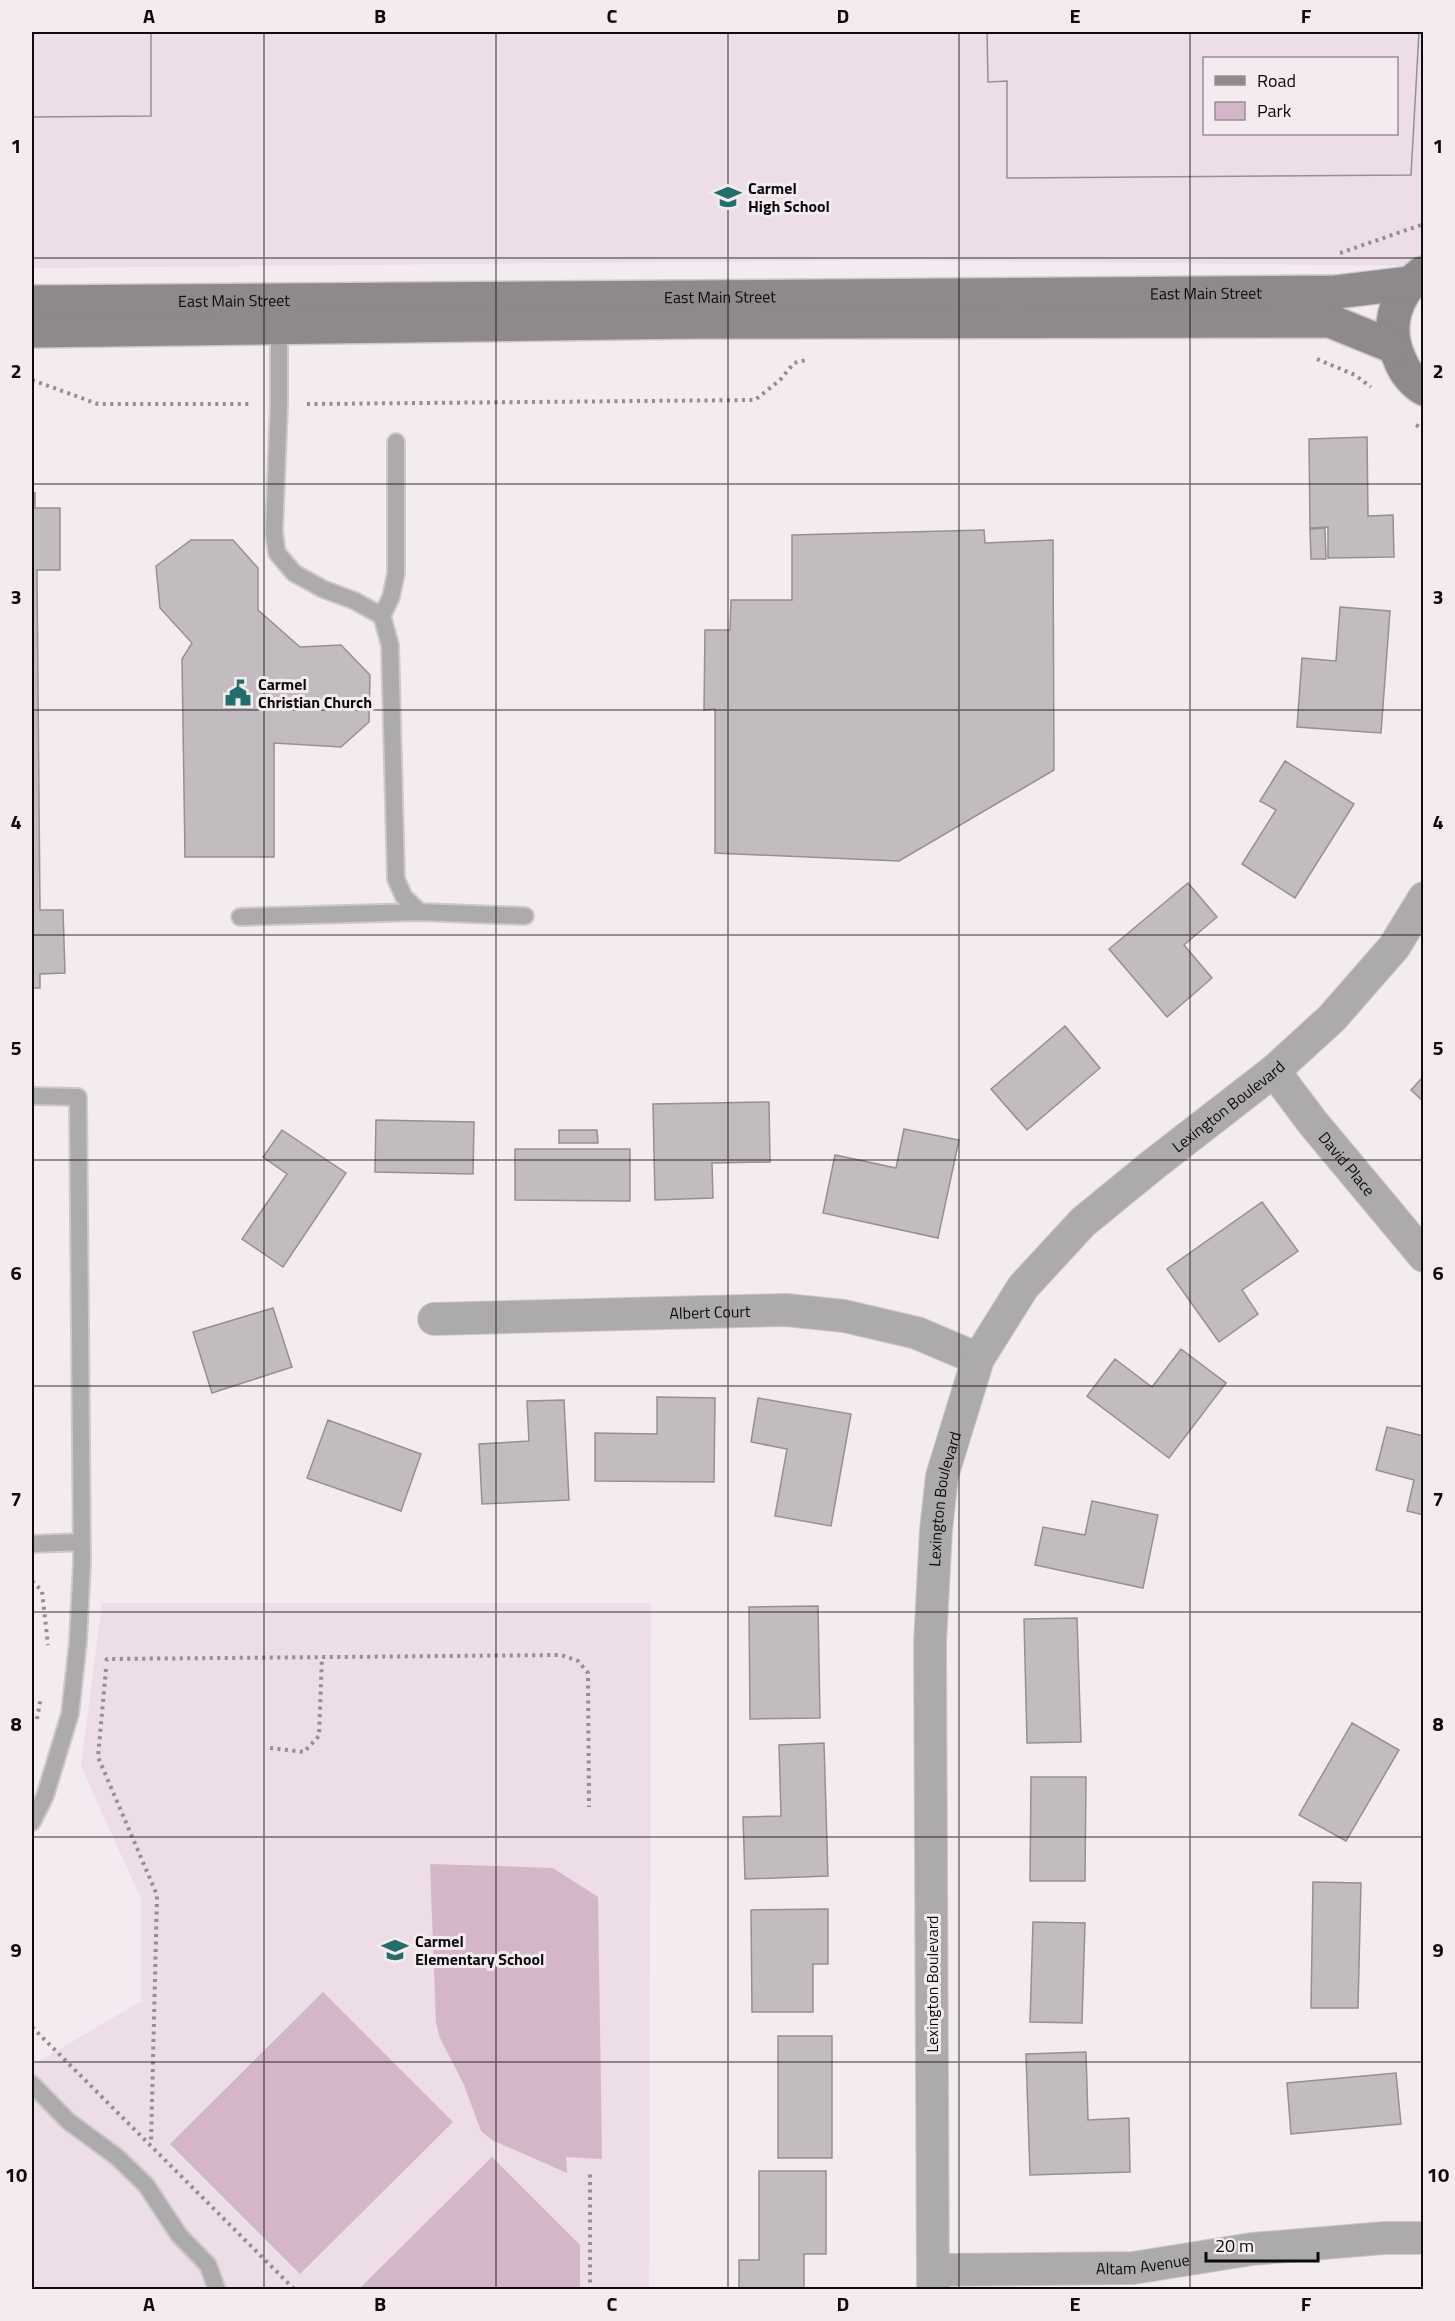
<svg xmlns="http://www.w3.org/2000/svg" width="1455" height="2321" viewBox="0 0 1455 2321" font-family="'Titillium Web',sans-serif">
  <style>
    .built { fill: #ecdde6; fill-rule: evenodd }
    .green { fill: #d3b6c7 }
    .building { fill: #c2bbbf; stroke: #968f93; stroke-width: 1.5; fill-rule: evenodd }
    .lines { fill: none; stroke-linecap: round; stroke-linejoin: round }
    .lane-casing { stroke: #cec7cc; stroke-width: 20 }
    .street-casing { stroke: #cec7cc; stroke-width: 34 }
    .secondary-casing { stroke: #cec7cc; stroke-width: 36 }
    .path { stroke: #948e91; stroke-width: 4; stroke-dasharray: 3 4.5; stroke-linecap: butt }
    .lane { stroke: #adaaac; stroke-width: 16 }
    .street { stroke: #adaaac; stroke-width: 32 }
    .secondary { stroke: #8e898c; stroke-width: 33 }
    .grid { fill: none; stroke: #0d0a0c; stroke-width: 1.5; stroke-opacity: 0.55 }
    .labels { text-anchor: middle; stroke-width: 6; stroke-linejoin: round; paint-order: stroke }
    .poi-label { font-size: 16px; font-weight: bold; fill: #0d0a0c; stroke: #f3ebf0; text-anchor: start }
    .street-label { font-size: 16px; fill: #0d0a0c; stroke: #f3ebf0 }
    .neatline { fill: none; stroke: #0d0a0c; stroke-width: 2 }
    .grid-label { font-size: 20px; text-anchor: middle; font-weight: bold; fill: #0d0a0c }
  </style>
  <rect width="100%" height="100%" fill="#f3ebf0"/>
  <path class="built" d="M32 32H1423V266L885 260 32 268ZM1204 58H1396V134H1204Z
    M102 1603H651L649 2289H32V2060L38 2062 141 2001V1899L81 1766Z"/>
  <path class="green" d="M430 1864 553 1868 598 1897 602 2159 566 2157 567 2173 492 2140 481 2131 464 2085 440 2038 436 2023Z
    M323 1992 453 2122 300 2274 170 2144Z
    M492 2157 580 2245V2289H359Z"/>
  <path class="building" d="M32 32H151V116L32 117Z
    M32 32H151V116L32 117Z
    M987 32H1419L1411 175 1007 178V81L988 82ZM1204 58H1396V134H1204Z
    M987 32H1419L1411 175 1007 178V81L988 82ZM1204 58H1396V134H1204Z
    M1367 437 1368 516 1393 515 1394 557 1328 558V527L1310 528 1309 439Z
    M32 493H35V508H60V570H37L40 910H63L65 973 40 974V988H32Z
    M1325 528 1326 559H1311L1310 529Z
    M984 530 985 543 1053 540 1054 770 899 861 715 853V709L704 710 705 630H730L731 600H792V535Z
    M191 540H233L258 568V610L300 647 341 645 370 675 369 722 341 747 274 743V857H185L182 659 192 643 160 608 156 566Z
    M1340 607 1390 611 1381 733 1297 727 1302 658 1336 661Z
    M1285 761 1354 804 1295 898 1242 864 1276 810 1260 801Z
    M1188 883 1217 917 1184 945 1212 978 1167 1017 1109 949Z
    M1065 1026 1100 1068 1027 1130 991 1089Z
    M1424 1076V1102L1411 1090Z
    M769 1102 770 1162 712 1163 713 1198 655 1200 653 1104Z
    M376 1120 474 1122 473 1174 375 1172Z
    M904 1129 959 1140 938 1238 823 1213 835 1155 896 1168Z
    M282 1130 346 1173 283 1267 242 1239 287 1174 263 1157Z
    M559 1130H597L598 1143H559Z
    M515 1149H630V1201L515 1200Z
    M1262 1202 1298 1251 1242 1290 1258 1314 1219 1342 1167 1269Z
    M273 1308 292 1367 212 1393 193 1332Z
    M1181 1349 1226 1383 1169 1458 1087 1396 1115 1359 1152 1387Z
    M657 1397 715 1398 714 1482 595 1481V1433L657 1434Z
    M758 1398 851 1414 831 1526 775 1516 787 1449 751 1442Z
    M564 1400 569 1500 482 1504 479 1444 529 1441 527 1401Z
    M328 1420 421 1454 401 1511 307 1478Z
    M1387 1427 1424 1436V1515L1407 1511 1414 1480 1376 1470Z
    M1092 1501 1158 1515 1143 1588 1035 1565 1043 1527 1085 1535Z
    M818 1606 820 1718 750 1719 749 1607Z
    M1077 1618 1081 1742 1027 1743 1024 1619Z
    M1352 1723 1399 1750 1346 1841 1299 1815Z
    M824 1743 828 1876 745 1879 743 1817 781 1816 779 1745Z
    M1031 1777H1086L1085 1881H1030Z
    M1313 1882 1361 1883 1358 2008H1311Z
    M828 1909V1964H813V2012H752L751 1910Z
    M1033 1922 1085 1923 1082 2023 1030 2022Z
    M778 2036H832V2158H778Z
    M1086 2052 1088 2120 1129 2118 1130 2172 1030 2175 1026 2054Z
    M1396 2073 1401 2124 1291 2134 1287 2083Z
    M759 2171H826V2254H804V2290H739V2260H759Z"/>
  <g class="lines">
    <g class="lane-casing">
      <path id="lane" d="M279 329V404L274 532 277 553 294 573 323 589 355 601 382 616 390 645 396 879 404 897 420 912 525 916
        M382 616 391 597 396 573V442
        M240 917 420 912
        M32 1096 78 1097 82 1562 78 1642 70 1714 45 1796 32 1822
        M32 1544 82 1542
        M32 2084 68 2121 117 2157 146 2185 179 2235 208 2265 217 2290"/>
    </g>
    <g class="street-casing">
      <g id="street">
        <path id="s1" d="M1274 1071 1313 1123 1424 1256"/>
        <path id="s2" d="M434 1319 786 1310 844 1316 917 1333 978 1359"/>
        <path id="s3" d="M933 2270 1133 2268 1252 2249 1384 2238H1424"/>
        <path id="s4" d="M933 2290 930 1643 936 1530 942 1476 978 1359 1023 1287 1083 1222 1154 1164 1274 1071 1332 1018 1394 947 1424 898"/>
      </g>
    </g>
    <g class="secondary-casing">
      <g id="secondary">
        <path d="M1422 273C1394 295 1385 328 1400 360 1404 371 1413 383 1424 389"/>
        <path id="s5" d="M32 302 1336 292 1410 283"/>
        <path d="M32 331 693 322 1330 321 1394 347"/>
      </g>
    </g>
    <path class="path" d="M1340 253 1424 224
      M1317 359 1355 375 1371 387
      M32 380 98 404H252
      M307 404 755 400 780 380 794 363 806 360
      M1416 425 1424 429
      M32 1581 42 1591 48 1645
      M106 1661 107 1659 561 1655 578 1661 588 1673 589 1807
      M106 1669 98 1757 157 1895 151 2144
      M37 1719 41 1697
      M270 1748 304 1752 319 1736 322 1657
      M32 2027 295 2290
      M590 2290V2174"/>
    <use href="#lane" class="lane"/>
    <use href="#street" class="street"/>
    <use href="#secondary" class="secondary"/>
  </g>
  <path class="grid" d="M264 32V2290M496 32V2290M728 32V2290M959 32V2290M1190 32V2290M32 258H1424M32 484H1424M32 710H1424M32 935H1424M32 1160H1424M32 1386H1424M32 1612H1424M32 1837H1424M32 2062H1424"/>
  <defs>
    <g id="school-bare" transform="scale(2.07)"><path d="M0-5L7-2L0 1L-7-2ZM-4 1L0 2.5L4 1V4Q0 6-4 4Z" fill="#236e6b" stroke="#f3ebf0" stroke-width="2.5" paint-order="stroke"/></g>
    <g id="civic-bare" transform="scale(2.07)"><path d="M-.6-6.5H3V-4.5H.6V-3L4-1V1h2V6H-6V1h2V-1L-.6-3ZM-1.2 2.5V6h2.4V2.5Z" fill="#236e6b" stroke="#f3ebf0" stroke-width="2.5" paint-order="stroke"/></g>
  </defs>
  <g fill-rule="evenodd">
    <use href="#school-bare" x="728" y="197"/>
    <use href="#civic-bare" x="238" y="693"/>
    <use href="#school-bare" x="395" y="1950"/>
  </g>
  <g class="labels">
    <g class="poi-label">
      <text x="748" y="194">Carmel<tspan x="748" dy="18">High School</tspan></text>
      <text x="258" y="690">Carmel<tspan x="258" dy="18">Christian Church</tspan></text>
      <text x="415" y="1947">Carmel<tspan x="415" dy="18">Elementary School</tspan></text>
    </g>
    <g class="street-label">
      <text dy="6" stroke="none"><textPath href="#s5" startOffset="1174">East Main Street</textPath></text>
      <text dy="6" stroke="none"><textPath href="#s5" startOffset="688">East Main Street</textPath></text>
      <text dy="6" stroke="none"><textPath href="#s5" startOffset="202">East Main Street</textPath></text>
      <text dy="6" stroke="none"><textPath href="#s4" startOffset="1296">Lexington Boulevard</textPath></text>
      <text dy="6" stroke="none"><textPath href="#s1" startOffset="118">David Place</textPath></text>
      <text dy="6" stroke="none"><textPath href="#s2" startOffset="276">Albert Court</textPath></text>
      <text dy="6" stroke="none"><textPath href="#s4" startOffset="792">Lexington Boulevard</textPath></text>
      <text transform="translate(932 1984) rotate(-90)" y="6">Lexington Boulevard</text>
      <text dy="6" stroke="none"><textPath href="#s3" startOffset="210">Altam Avenue</textPath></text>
    </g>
  </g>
  <rect width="1455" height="2321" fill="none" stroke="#f3ebf0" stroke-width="66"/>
  <rect x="1203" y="57" width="195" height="78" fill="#f3ebf0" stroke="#979195" stroke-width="1.5"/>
  <rect x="1215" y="76" width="30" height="9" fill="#8e898c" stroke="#979195" stroke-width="1.5"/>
  <text x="1257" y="87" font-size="18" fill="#0d0a0c">Road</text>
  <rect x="1215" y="102" width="30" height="18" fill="#d3b6c7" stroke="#979195" stroke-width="1.5"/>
  <text x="1257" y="117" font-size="18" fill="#0d0a0c">Park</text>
  <path d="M1206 2252v9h112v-9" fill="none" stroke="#0d0a0c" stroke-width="3"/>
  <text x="1215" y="2252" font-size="18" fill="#0d0a0c" stroke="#f3ebf0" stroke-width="4.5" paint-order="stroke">20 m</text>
  <rect x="33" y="33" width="1389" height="2255" class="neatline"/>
  <g class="grid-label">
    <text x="149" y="23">A</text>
    <text x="380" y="23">B</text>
    <text x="612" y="23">C</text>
    <text x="843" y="23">D</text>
    <text x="1075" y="23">E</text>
    <text x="1306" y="23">F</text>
    <text x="16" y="153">1</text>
    <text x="1438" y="153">1</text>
    <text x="16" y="378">2</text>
    <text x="1438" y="378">2</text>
    <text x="16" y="604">3</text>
    <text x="1438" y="604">3</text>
    <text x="16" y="829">4</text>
    <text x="1438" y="829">4</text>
    <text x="16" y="1055">5</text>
    <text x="1438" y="1055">5</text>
    <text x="16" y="1280">6</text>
    <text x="1438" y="1280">6</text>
    <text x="16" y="1506">7</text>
    <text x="1438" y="1506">7</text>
    <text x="16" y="1731">8</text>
    <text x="1438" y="1731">8</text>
    <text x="16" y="1957">9</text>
    <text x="1438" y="1957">9</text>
    <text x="16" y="2182">10</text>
    <text x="1438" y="2182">10</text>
    <text x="149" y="2311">A</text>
    <text x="380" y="2311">B</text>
    <text x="612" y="2311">C</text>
    <text x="843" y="2311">D</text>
    <text x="1075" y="2311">E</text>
    <text x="1306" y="2311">F</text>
  </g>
</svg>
